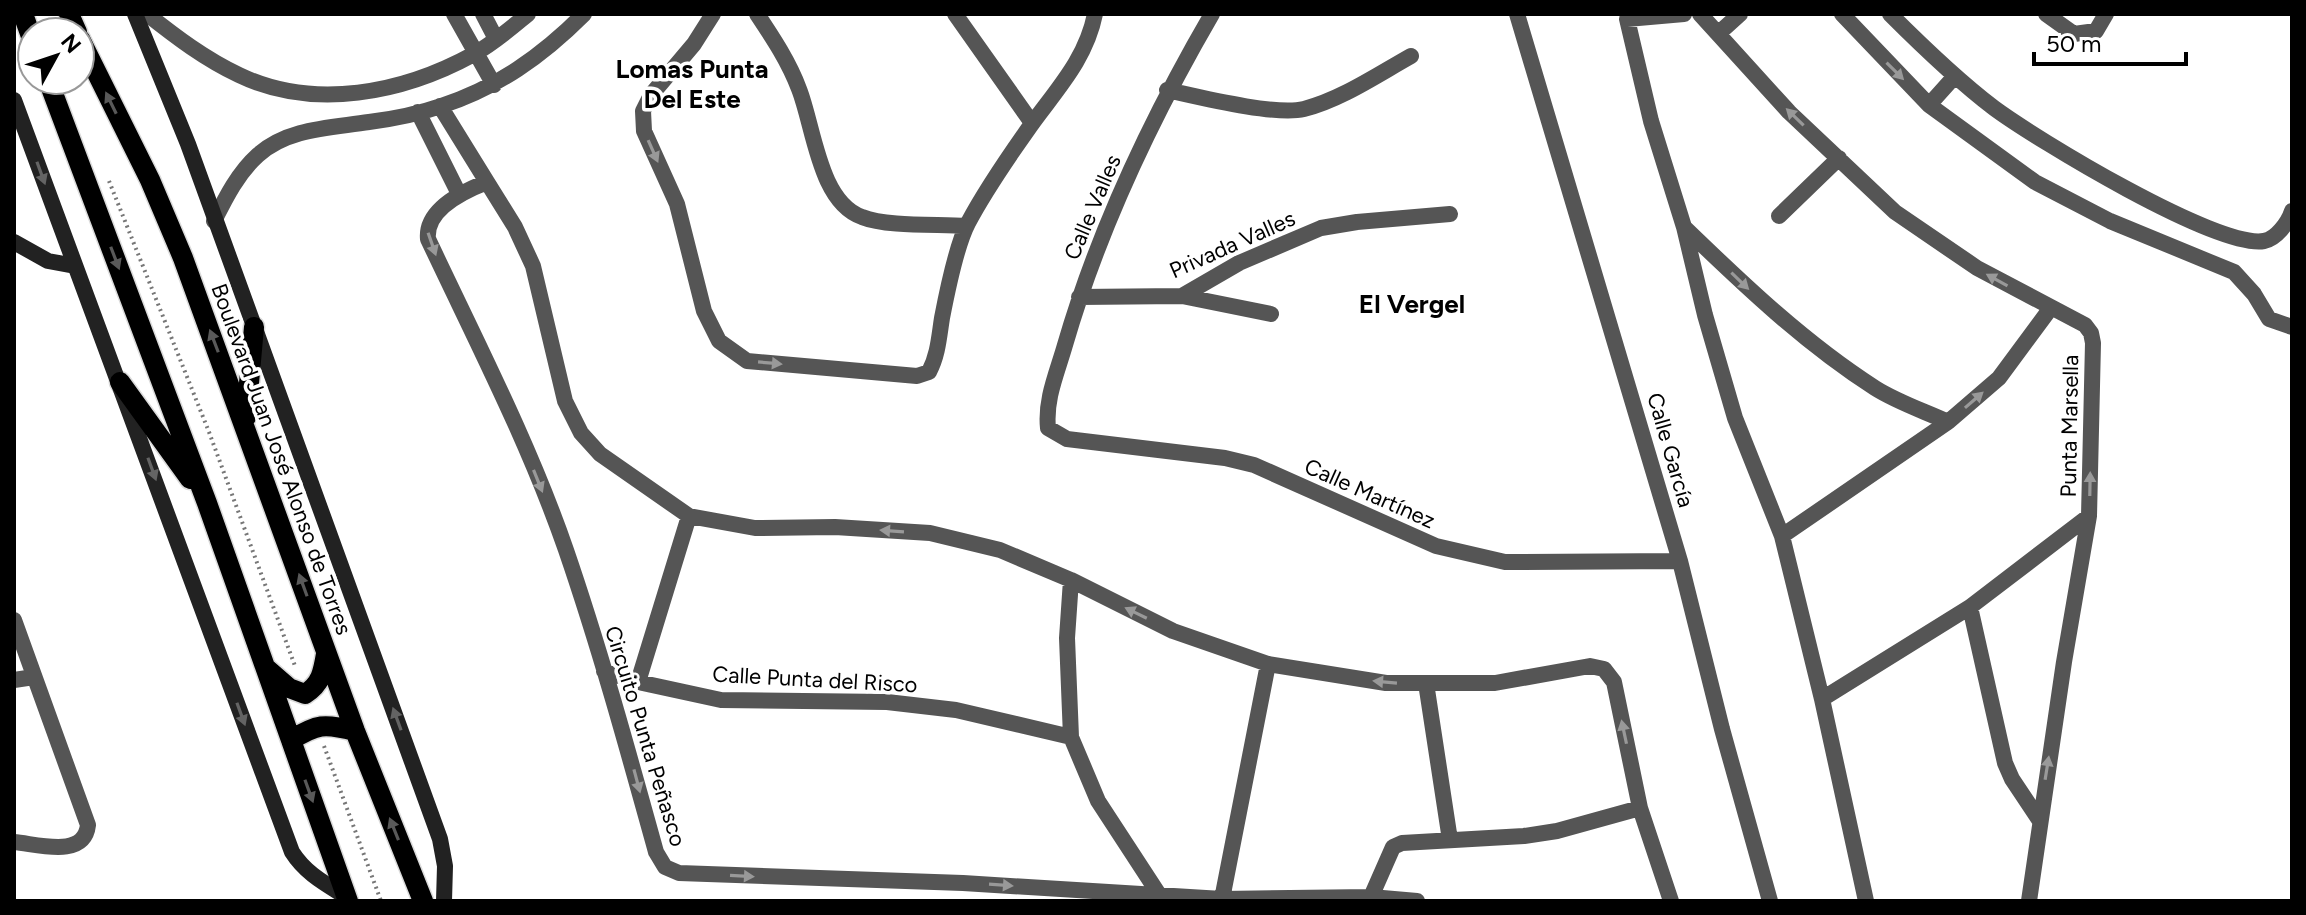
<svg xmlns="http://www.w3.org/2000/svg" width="2306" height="915" viewBox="0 0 2306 915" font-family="Figtree,sans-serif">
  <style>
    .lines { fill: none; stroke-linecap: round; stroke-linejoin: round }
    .primary-casing { stroke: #dbdbdb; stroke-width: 23 }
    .path { stroke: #777; stroke-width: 4; stroke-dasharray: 2 4; stroke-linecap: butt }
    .street { stroke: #555; stroke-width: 16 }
    .secondary { stroke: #222; stroke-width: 16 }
    .primary { stroke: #000; stroke-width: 20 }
    .oneway { fill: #999 }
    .oneway2 { fill: #595959 }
    .oneway3 { fill: #646464 }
    .labels { text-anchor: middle; stroke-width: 7; stroke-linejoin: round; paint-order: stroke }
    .street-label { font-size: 22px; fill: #000; stroke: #fff }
    .quarter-label { font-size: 26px; font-weight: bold; fill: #000; stroke: #fff }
  </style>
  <rect width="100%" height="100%" fill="#fff"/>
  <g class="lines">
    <g class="primary-casing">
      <path id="primary" d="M23 14 32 39
        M69 14 77 32
        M80 39 150 180 183 258 355 731 423 901
        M48 80 207 503 348 901
        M120 382 190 479
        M246 417 254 327
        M266 668 289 688 305 694C321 684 323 672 326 654
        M291 740C317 724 324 723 355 731"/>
    </g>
    <path class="path" d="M109 181 209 432 295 666
      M324 746 381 901"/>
    <path class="street" d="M147 14C176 37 205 59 239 75 314 111 403 93 474 54 494 43 511 28 528 14
      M454 14 494 85
      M483 14 496 39
      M713 14 694 44 651 95 643 111 644 131 677 204 704 311 719 341 747 361 917 376 929 372C938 355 939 337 942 318 947 292 956 246 968 223 986 189 1009 156 1031 125 1057 89 1086 59 1095 14
      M757 14C773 38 789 62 799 89 814 127 819 202 862 217 887 227 938 224 966 226
      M955 14 1032 123
      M1212 14C1151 119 1099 228 1065 345 1057 373 1045 399 1048 428L1067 439 1225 458 1254 465 1436 546 1505 562 1680 561
      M1517 14 1680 561 1722 729 1770 901
      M1684 14 1627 19 1651 121 1684 227 1705 315 1735 418 1782 536 1822 699 1866 901
      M1700 14 1789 112 1895 212 1977 268 2085 325 2091 333 2093 343 2089 516 2064 662 2029 901
      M1842 14 1929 105 2035 182 2110 221 2234 272 2254 294 2269 319 2292 327
      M1890 14C1923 47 1957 80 1994 108 2036 139 2217 249 2264 241 2276 239 2288 223 2292 211
      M2046 14 2074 34 2096 31 2106 14
      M1719 33 1740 14
      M1167 90C1199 97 1275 116 1304 109 1342 99 1377 75 1411 56
      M1929 105 1955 76
      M440 106 487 182
      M418 112 459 194
      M1779 216 1839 158
      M214 221C226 197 238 173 258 155 288 128 331 128 369 122 393 119 418 114 441 106 497 88 542 56 584 14
      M1685 228C1745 286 1805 343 1875 388 1897 402 1924 411 1948 422L1999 378 2050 309
      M1182 296 1271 314
      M1079 297 1182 296 1239 263 1321 228 1357 222 1450 214
      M1782 536 1948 422
      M1071 580 1067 638 1071 737 1098 801 1160 896
      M1970 607 2005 763 2012 779 2040 821
      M14 620 88 825C84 859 38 844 14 842
      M604 671 638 682 721 700 887 702 956 710 1071 737
      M14 680 34 677
      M638 682 689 516
      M1426 683 1450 840
      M1822 699 1970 607 2089 516
      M1371 897 1393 847 1402 843 1524 836 1557 831 1640 808
      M1222 899 1268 664
      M1417 901 1371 897 1222 899 963 883 679 873 665 867 656 852C628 751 600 649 566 550 529 443 476 341 428 239 425 209 464 191 487 182L515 227 533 266 565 401 581 433 600 454 689 516 755 528 835 527 930 533 1000 550 1071 580 1173 631 1268 664 1386 683H1495L1590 666 1604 669 1614 682 1640 808 1671 901"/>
    <path class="secondary" d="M135 14 188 144 440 839 445 866 444 901
      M14 100 292 852C306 874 326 884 348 898
      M14 242 48 261 75 266"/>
    <use href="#primary" class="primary"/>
  </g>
  <defs><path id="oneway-solid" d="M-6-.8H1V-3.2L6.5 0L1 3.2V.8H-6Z" transform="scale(2)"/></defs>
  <g class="oneway">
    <use href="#oneway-solid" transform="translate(1895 71) rotate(45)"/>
    <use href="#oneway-solid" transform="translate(1795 117) rotate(-136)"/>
    <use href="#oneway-solid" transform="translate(653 151) rotate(66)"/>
    <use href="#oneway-solid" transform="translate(432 244) rotate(71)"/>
    <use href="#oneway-solid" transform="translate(1997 280) rotate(-151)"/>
    <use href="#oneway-solid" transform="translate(1740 281) rotate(44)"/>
    <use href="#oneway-solid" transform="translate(770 363) rotate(5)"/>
    <use href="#oneway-solid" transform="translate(1974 400) rotate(-41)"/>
    <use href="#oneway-solid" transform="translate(538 481) rotate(68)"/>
    <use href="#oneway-solid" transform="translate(2090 484) rotate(-89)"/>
    <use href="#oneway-solid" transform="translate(892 531) rotate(-176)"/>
    <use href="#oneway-solid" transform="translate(1136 613) rotate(-154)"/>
    <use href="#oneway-solid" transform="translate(1385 682) rotate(-175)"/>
    <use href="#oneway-solid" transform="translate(1624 732) rotate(-102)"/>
    <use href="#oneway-solid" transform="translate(2047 768) rotate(-81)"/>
    <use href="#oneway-solid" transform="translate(637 781) rotate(75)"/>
    <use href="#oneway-solid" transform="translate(742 876) rotate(3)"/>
    <use href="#oneway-solid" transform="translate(1001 885) rotate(4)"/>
  </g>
  <g class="oneway2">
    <use href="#oneway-solid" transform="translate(111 103) rotate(-116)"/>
    <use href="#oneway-solid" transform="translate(115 258) rotate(69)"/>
    <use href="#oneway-solid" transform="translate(214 341) rotate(-111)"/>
    <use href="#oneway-solid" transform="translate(303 585) rotate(-110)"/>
    <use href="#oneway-solid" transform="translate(309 791) rotate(70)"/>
    <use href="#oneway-solid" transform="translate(394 829) rotate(-112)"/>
  </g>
  <g class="oneway3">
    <use href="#oneway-solid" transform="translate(41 173) rotate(70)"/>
    <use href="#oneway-solid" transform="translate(152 469) rotate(70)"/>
    <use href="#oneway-solid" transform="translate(241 714) rotate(70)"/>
    <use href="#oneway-solid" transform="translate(397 719) rotate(-110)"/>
  </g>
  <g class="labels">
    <g class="street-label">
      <text transform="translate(1092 207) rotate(-67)" y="8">Calle Valles</text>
      <text transform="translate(1232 244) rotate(-24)" y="8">Privada Valles</text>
      <text transform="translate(2069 426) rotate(-89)" y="8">Punta Marsella</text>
      <text transform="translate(1671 450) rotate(74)" y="8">Calle García</text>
      <text transform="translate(282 459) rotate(70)" y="8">Boulevard Juan José Alonso de Torres</text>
      <text transform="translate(1370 493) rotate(24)" y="8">Calle Martínez</text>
      <text transform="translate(815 679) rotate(3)" y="8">Calle Punta del Risco</text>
      <text transform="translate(646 736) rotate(73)" y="8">Circuito Punta Peñasco</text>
    </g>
    <g class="quarter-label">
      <text x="692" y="78">Lomas Punta<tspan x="692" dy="30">Del Este</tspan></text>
      <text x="1412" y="313">El Vergel</text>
    </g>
  </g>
  <rect width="2306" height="915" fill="none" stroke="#000000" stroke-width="32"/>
  <g transform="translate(56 56) rotate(50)"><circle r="38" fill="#ffffff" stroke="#999999" stroke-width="2"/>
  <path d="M0-6L14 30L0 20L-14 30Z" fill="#000000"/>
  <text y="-12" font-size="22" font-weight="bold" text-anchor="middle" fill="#000000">N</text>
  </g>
  <path d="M2034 52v12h152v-12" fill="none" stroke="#000000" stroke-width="4"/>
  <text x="2046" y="52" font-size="24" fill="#000000" stroke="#ffffff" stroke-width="6" paint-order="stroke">50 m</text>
</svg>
